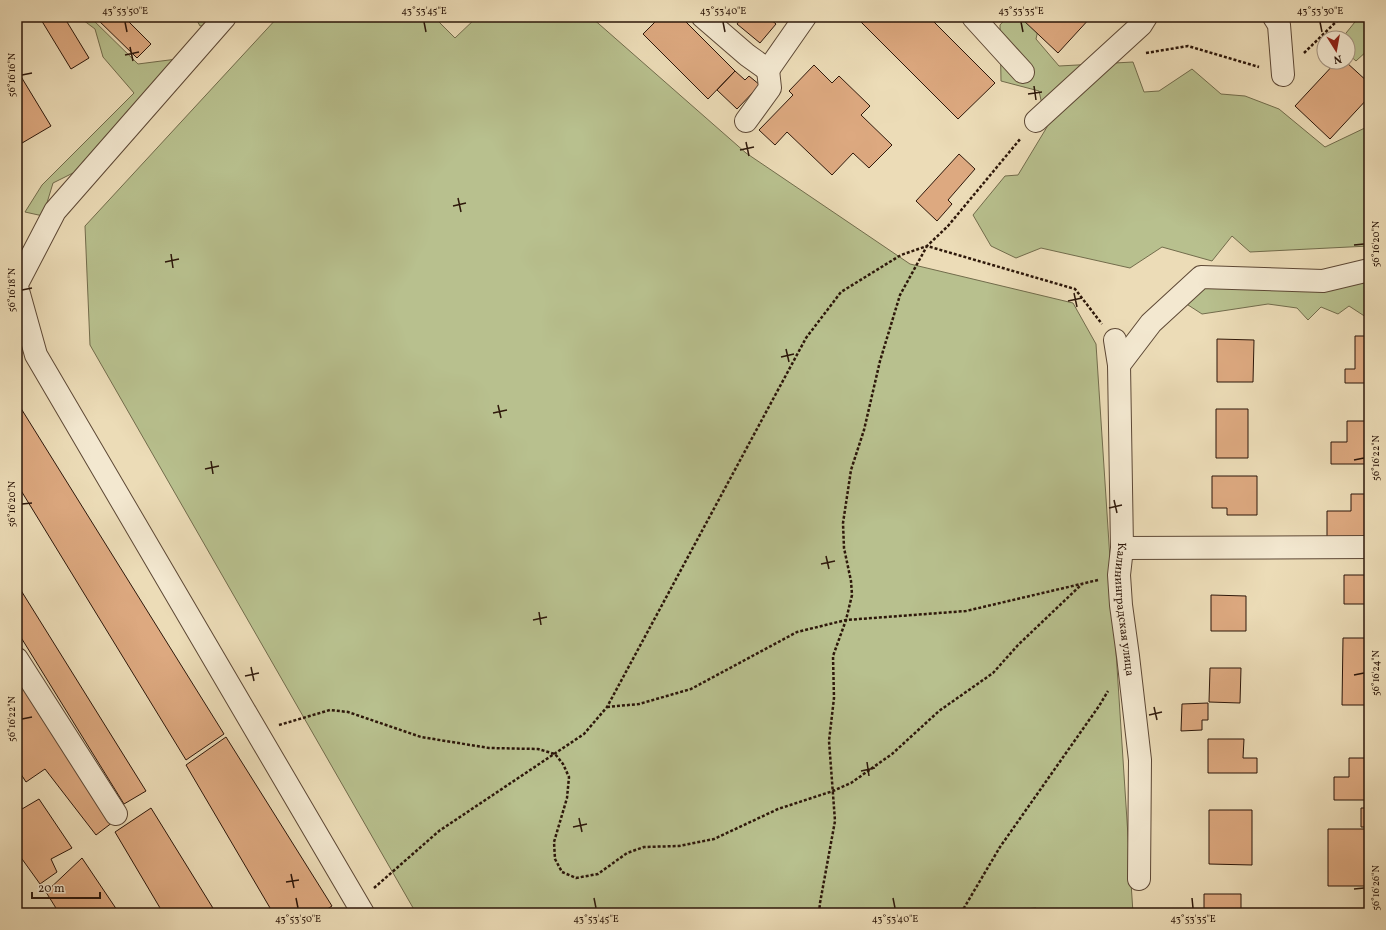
<svg xmlns="http://www.w3.org/2000/svg" width="1386" height="930" viewBox="0 0 1386 930" font-family="Vollkorn,serif">
  <style>
    .green { fill: #b8c08e; stroke: #726c4c }
    .building { fill: #dda980; stroke: #2d170a }
    .lines { fill: none; stroke-linecap: round; stroke-linejoin: round }
    .minor-casing { stroke: #5d4835; stroke-width: 24 }
    .path { stroke: #2d170a; stroke-width: 2.5; stroke-dasharray: 3 2; stroke-linecap: butt }
    .minor { stroke: #f3e8d0; stroke-width: 22 }
    .ticks { fill: none; stroke: #2d170a; stroke-width: 1.5 }
    .labels { text-anchor: middle; stroke-width: 3; stroke-linejoin: round; paint-order: stroke }
    .street-label { font-size: 12px; fill: #2d170a; stroke: #f3e8d0 }
    .neatline { fill: none; stroke: #2d170a; stroke-width: 1.5 }
    .ticks-label { font-size: 10px; text-anchor: middle; fill: #2d170a }
  </style>
  <rect width="100%" height="100%" fill="#ecdcb7"/>
  <filter id="stains"><feTurbulence type="fractalNoise" baseFrequency=".005" numOctaves="4"/><feColorMatrix values="0 0 0 0 .2 0 0 0 0 .09 0 0 0 0 .02 0 0 0 .5 -.17"/></filter>
  <radialGradient id="worn" r=".72"><stop offset=".6" stop-color="#630" stop-opacity="0"/><stop offset="1" stop-color="#630" stop-opacity=".3"/></radialGradient>
  <path class="green" d="M79 17H90L138 64 177 59 87 166 53 183 43 216 25 212 42 185 134 93 103 57 95 29Z
    M195 17H227L225 24 200 26Z
    M278 17H434L455 38 477 17H591L746 153 910 264 1073 303 1096 344 1133 913H1039L1036 908 976 913H416L90 345 85 226Z
    M1007 17H1041L1036 39 1059 66 1133 62 1144 92 1159 91 1192 69 1221 94 1245 96 1279 109 1325 147 1369 126V246L1250 252 1232 236 1212 261 1162 247 1130 268 1041 248 1016 258 991 246 973 215 1005 176 1018 175 1047 127 1039 91 1001 81 1000 25Z
    M1359 17H1369V49L1356 61 1348 54V38H1342Z
    M1369 274V319L1349 306 1338 314 1321 307 1308 320 1297 308 1268 304 1202 314 1185 303 1204 286Z"/>
  <path class="building" d="M42 17H64L89 58 71 69 40 18Z
    M95 17H124L151 44 137 58Z
    M660 17H681L735 71 708 99 643 34Z
    M742 17H768L776 24 760 43 737 24Z
    M856 17H929L995 83 958 119Z
    M1026 17H1091L1058 53 1023 20Z
    M1336 62H1346L1369 83V97L1330 139 1295 106Z
    M814 65 832 83 839 76 870 106 861 115 892 145 869 168 853 153 832 175 787 132 775 145 759 130 793 95 789 91Z
    M17 70 51 126 17 146Z
    M735 71 745 80 749 76 760 85 737 109 717 90Z
    M959 154 975 169 948 200 952 204 937 221 916 201Z
    M1355 336H1369V383H1345V369H1355Z
    M1217 339 1254 340 1253 382H1217Z
    M17 402 224 734 186 760 17 484Z
    M1216 409H1248V458H1216Z
    M1347 421H1369V464H1331V442H1347Z
    M1212 476H1257V515H1227V508H1212Z
    M1351 494H1369V540L1327 539V511H1351Z
    M1344 575H1369V604H1344Z
    M17 584 146 791 124 804 17 631Z
    M1211 595 1246 596V631H1211Z
    M1366 627H1369V705H1342L1343 638H1366Z
    M1210 668H1241L1240 703 1209 702Z
    M17 674 113 822 96 835 45 769 26 782 17 768Z
    M1208 703V720H1202V730L1181 731 1182 704Z
    M226 737 332 906 321 913H273L186 765Z
    M1208 739H1244L1243 758H1257V773H1208Z
    M1349 758H1369V800H1334V777H1349Z
    M39 799 72 848 51 859 57 872 40 884 17 852V802L22 809Z
    M151 808 216 913H163L115 832Z
    M1361 808H1369V827H1361Z
    M1209 810H1252V865L1209 864Z
    M1328 829H1369V886H1328Z
    M82 858 119 913H59L46 892Z
    M1204 894H1241V913H1204Z
    M1336 911H1369V913H1336Z"/>
  <g class="lines">
    <g class="minor-casing">
      <g id="minor">
        <path d="M703 17 747 55 768 70 805 17"/>
        <path d="M973 17 1023 72"/>
        <path d="M1274 17 1279 25 1283 75"/>
        <path d="M746 121 770 88 768 70"/>
        <path d="M1036 121 1141 25 1146 17"/>
        <path d="M17 284 55 211 225 17"/>
        <path d="M17 287 36 355 363 913"/>
        <path id="s1" d="M1115 340 1119 365 1122 548 1119 575 1121 605 1128 656 1140 760 1139 879"/>
        <path d="M1119 365 1151 323 1201 277 1323 281 1369 270"/>
        <path d="M1122 548 1369 547"/>
        <path d="M17 659 116 814"/>
      </g>
    </g>
    <path class="path" d="M1146 53 1188 46 1259 67
      M1304 53 1341 17
      M607 707 639 704 691 689 797 632 846 620 966 611 1098 580
      M279 725 330 710 348 712 421 737 489 748 538 749 555 754 563 764 569 777 567 798 554 842 555 859 562 872 576 878 598 874 627 853 644 847 679 846 714 839 778 809 833 791 851 783 892 754 939 711 993 673 1018 645 1082 584
      M374 888 439 831 584 734 607 707 806 338 841 292 901 255 927 246 948 226 1021 138
      M819 913 820 903 835 821 829 741 834 698 833 656 846 620 852 595 851 581 844 548 843 523 851 470 864 430 880 361 900 295 927 246 1075 289 1102 324
      M961 913 1000 847 1099 706 1108 691"/>
    <use href="#minor" class="minor"/>
  </g>
  <path class="ticks" d="M125 22 127 32M424 22 426 32M723 22 725 32M1021 22 1023 32M1320 22 1322 32M130 47 133 61M125 55 139 52M22 75 32 73M1034 86 1036 100M1028 94 1042 92M746 142 749 156M740 150 754 147M458 198 461 212M453 206 466 203M1354 245 1364 244M171 254 173 268M165 262 179 259M22 290 32 288M1074 293 1077 307M1068 301 1082 298M786 349 789 362M781 357 794 354M498 405 501 418M493 413 507 410M1354 460 1364 458M211 461 213 474M205 469 219 466M1114 500 1117 513M22 504 32 503M1109 508 1122 505M826 556 829 569M821 564 835 561M539 612 541 625M533 620 547 617M251 667 254 681M1354 675 1364 673M245 676 259 673M1154 707 1157 720M1149 715 1162 712M22 719 32 717M867 762 869 776M861 771 875 768M579 818 582 832M573 827 587 824M291 874 294 888M286 882 299 880M1354 889 1364 888M296 898 298 908M594 898 596 908M893 898 895 908M1192 898 1193 908"/>
  <g class="labels">
    <g class="street-label">
      <text dy="4" stroke="none"><textPath href="#s1" startOffset="270">Калининградская улица</textPath></text>
    </g>
  </g>
  <rect width="1386" height="930" fill="none" stroke="#ecdcb7" stroke-width="44"/>
  <g transform="translate(1336 50) rotate(169)"><circle r="19" fill="#f3e8d0" stroke="#a49481"/>
  <path d="M0-3L7 15L0 10L-7 15Z" fill="#8f2418"/>
  <text y="-6" font-size="11" font-weight="bold" text-anchor="middle" fill="#2d170a">N</text>
  </g>
  <path d="M32 892v6h68v-6" fill="none" stroke="#2d170a" stroke-width="2"/>
  <text x="38" y="892" font-size="12" fill="#2d170a" stroke="#f3e8d0" stroke-width="3" paint-order="stroke">20 m</text>
  <rect x="22" y="22" width="1342" height="886" class="neatline"/>
  <g class="ticks-label">
    <text x="125" y="14">43°53'50"E</text>
    <text x="424" y="14">43°53'45"E</text>
    <text x="723" y="14">43°53'40"E</text>
    <text x="1021" y="14">43°53'35"E</text>
    <text x="1320" y="14">43°53'30"E</text>
    <text transform="translate(11 75) rotate(-90)" y="4">56°16'16"N</text>
    <text transform="translate(1375 244) rotate(-90)" y="4">56°16'20"N</text>
    <text transform="translate(11 290) rotate(-90)" y="4">56°16'18"N</text>
    <text transform="translate(1375 458) rotate(-90)" y="4">56°16'22"N</text>
    <text transform="translate(11 504) rotate(-90)" y="4">56°16'20"N</text>
    <text transform="translate(1375 673) rotate(-90)" y="4">56°16'24"N</text>
    <text transform="translate(11 719) rotate(-90)" y="4">56°16'22"N</text>
    <text transform="translate(1375 888) rotate(-90)" y="4">56°16'26"N</text>
    <text x="298" y="922">43°53'50"E</text>
    <text x="596" y="922">43°53'45"E</text>
    <text x="895" y="922">43°53'40"E</text>
    <text x="1193" y="922">43°53'35"E</text>
  </g>
  <rect width="100%" height="100%" filter="url(#stains)"/>
  <rect width="100%" height="100%" fill="url(#worn)"/>
</svg>
